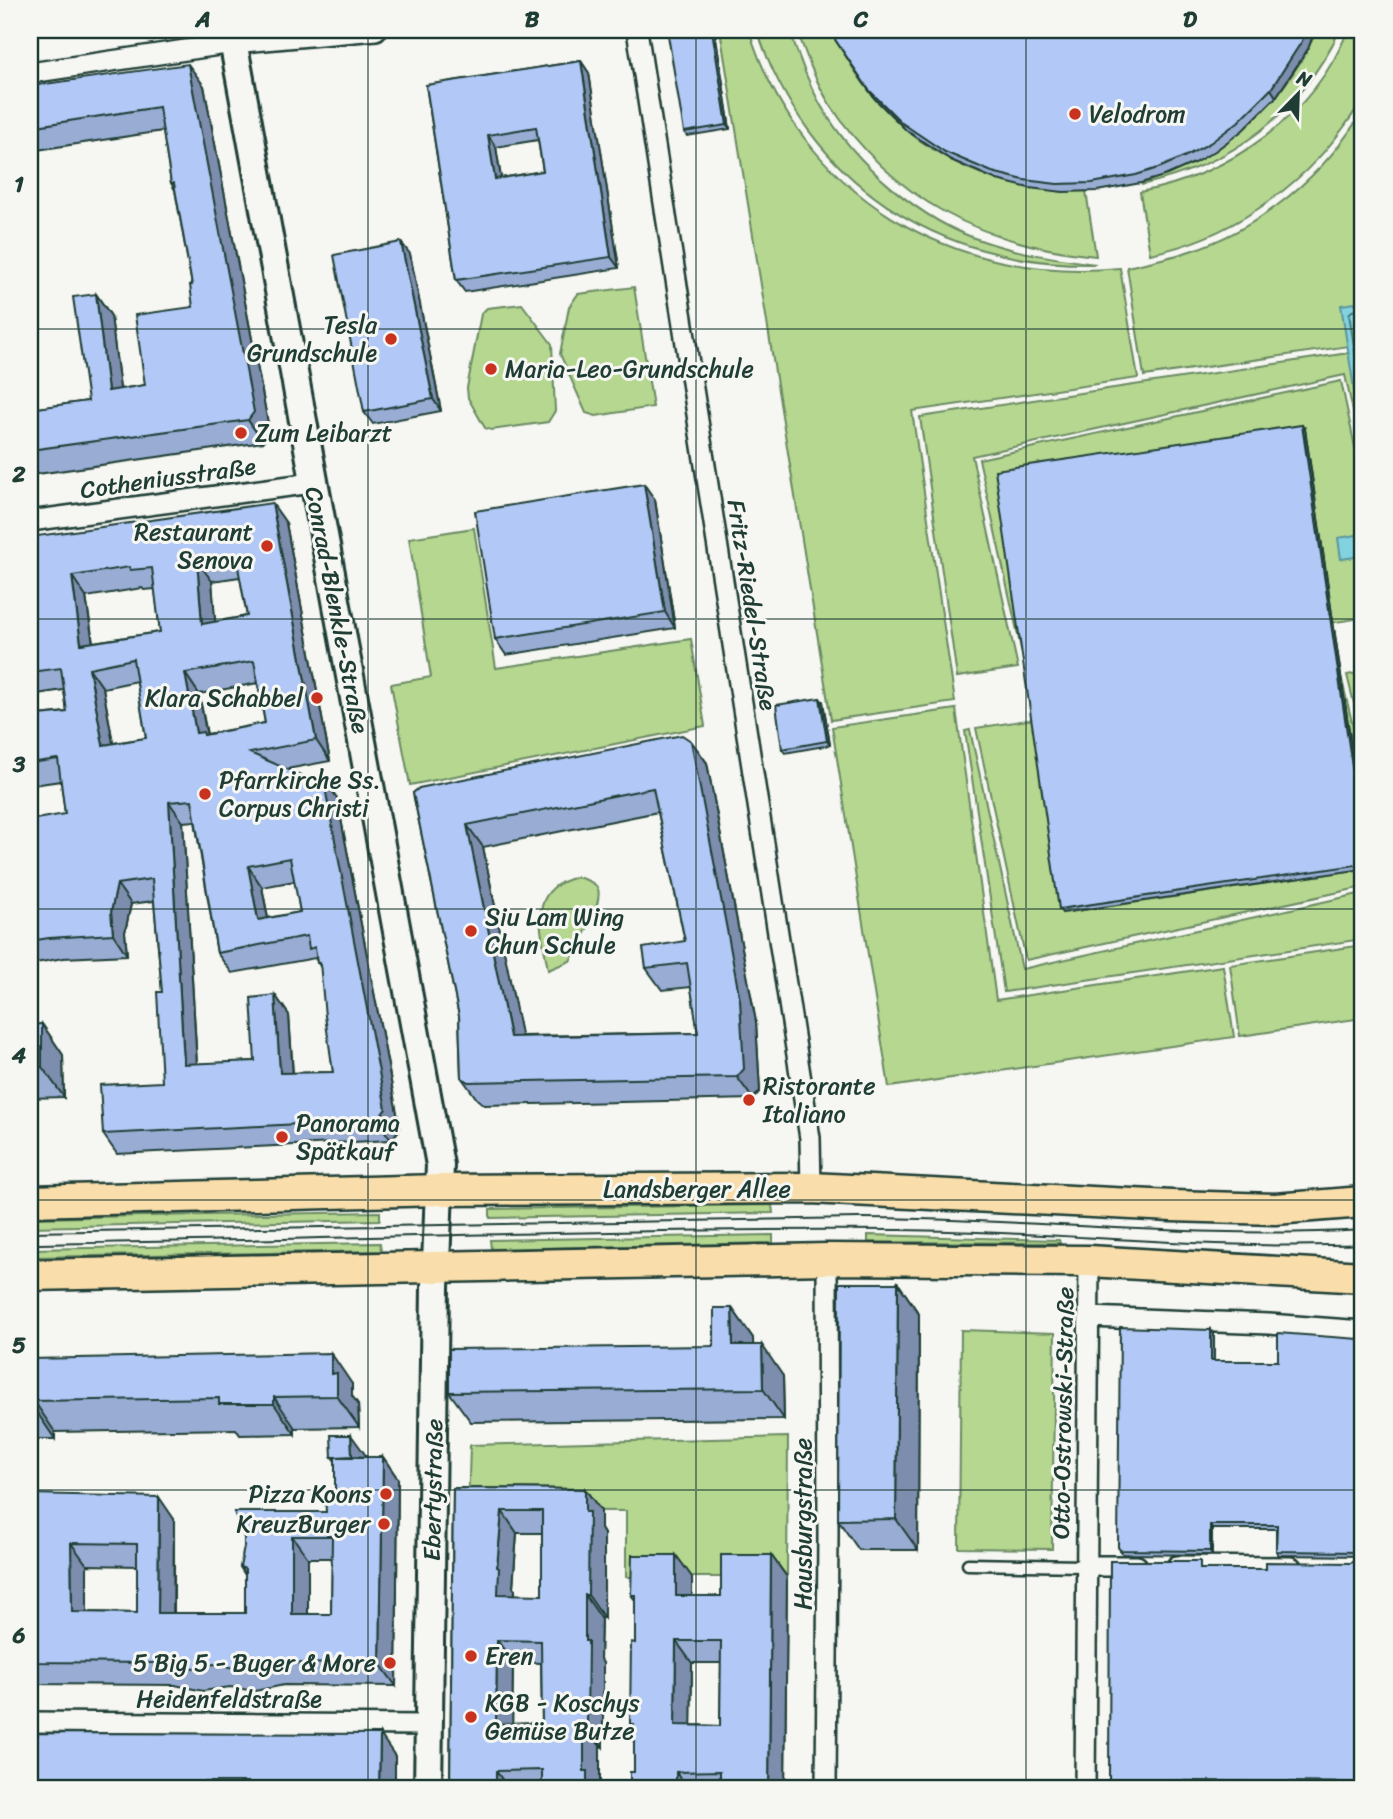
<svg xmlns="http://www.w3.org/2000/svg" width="1393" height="1819" viewBox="0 0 1393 1819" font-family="Sriracha,sans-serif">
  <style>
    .green { fill: #b5d790; stroke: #6a8a62; stroke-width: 2 }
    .water { fill: #83d2e0; stroke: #5b969b; stroke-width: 2 }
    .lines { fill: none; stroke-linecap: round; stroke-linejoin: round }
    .shore { stroke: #477979; stroke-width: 2 }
    .lane-casing { stroke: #1f3d34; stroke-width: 15 }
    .street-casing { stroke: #1f3d34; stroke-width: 24 }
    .secondary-casing { stroke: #1f3d34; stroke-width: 32 }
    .primary-casing { stroke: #1f3d34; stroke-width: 35 }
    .lane { stroke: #f6f6f2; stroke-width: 10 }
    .street { stroke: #f6f6f2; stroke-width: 19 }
    .secondary { stroke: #f6f6f2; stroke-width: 26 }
    .primary { stroke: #f9deab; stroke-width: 30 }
    .tram { stroke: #1f3d34; stroke-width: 2 }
    .wall { fill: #99add4; stroke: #1f3d34; stroke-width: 2; fill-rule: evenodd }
    .shaded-wall { fill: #7d8dad; stroke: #1f3d34; stroke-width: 2 }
    .building { fill: #b2c9f7; stroke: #1f3d34; stroke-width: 2; fill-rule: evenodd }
    .grid { fill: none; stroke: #1f3d34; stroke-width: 2; stroke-opacity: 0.55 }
    .poi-dot { fill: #c8321e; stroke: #f6f6f2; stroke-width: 2.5 }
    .labels { text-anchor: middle; stroke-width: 6; stroke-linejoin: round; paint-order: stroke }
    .poi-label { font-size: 24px; fill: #1f3d34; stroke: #f6f6f2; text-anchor: start }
    .street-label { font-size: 24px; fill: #1f3d34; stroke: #f6f6f2 }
    .neatline { fill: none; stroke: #1f3d34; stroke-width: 2.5 }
    .grid-label { font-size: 23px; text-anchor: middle; font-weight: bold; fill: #1f3d34 }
  </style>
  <rect width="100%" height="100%" fill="#f6f6f2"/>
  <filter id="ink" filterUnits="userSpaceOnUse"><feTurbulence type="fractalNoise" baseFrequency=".0143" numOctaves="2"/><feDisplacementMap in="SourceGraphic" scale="14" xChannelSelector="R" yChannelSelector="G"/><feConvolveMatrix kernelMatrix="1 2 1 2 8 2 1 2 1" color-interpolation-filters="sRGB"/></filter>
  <g filter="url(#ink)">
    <path class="green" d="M720 30H749C800 194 952 285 1120 268L1138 378 912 411 955 702 831 720Z
      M757 30H790C798 56 807 80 820 104 854 163 921 222 986 242 1022 254 1059 259 1096 264 937 267 808 182 757 30Z
      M797 30H832C881 134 971 193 1086 191L1096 256C982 245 893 200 829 103 815 80 806 55 797 30Z
      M1317 30H1340C1298 115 1234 164 1141 185 1152 177 1180 170 1195 162 1251 132 1291 87 1317 30Z
      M1348 30H1363C1363 50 1367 74 1363 95 1361 105 1350 118 1344 127 1298 190 1227 239 1150 254L1140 192C1229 175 1314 116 1348 30Z
      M1363 110V344L1144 376 1127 267C1148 262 1170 258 1190 251 1260 229 1326 174 1363 110Z
      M634 287 653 407 596 416 586 413 560 354 569 307 578 294Z
      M522 304 552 344 555 411 548 422 491 430 485 428 468 398 467 388 481 314 487 308Z
      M1362 351 1363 457 1345 375 972 456 1018 668 957 677 920 417Z
      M1341 381 1363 485V618L1025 667 979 459Z
      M474 528 496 668 691 639 705 726 410 785 391 684 431 677 409 538Z
      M1363 672V740L1347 675Z
      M1341 676 1363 768V827Z
      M956 709 996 1000 1223 966 1234 1037 889 1087 832 727Z
      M1034 719 1062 913 1363 869V887L1026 960 976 728Z
      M970 730 1022 969 1363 893V939L1004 992 965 731Z
      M577 877C583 879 593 881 597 887 606 900 577 948 570 961L548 970C542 932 525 889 577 877Z
      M1363 945V1018L1240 1036 1230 965Z
      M772 1205 773 1213 490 1218V1209Z
      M380 1212V1220L30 1227V1218Z
      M773 1235V1243L491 1249 490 1240Z
      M868 1235 1059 1240 1060 1243 868 1242Z
      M380 1243 381 1251 30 1257V1249Z
      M961 1330 1055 1333 1052 1549 959 1548Z
      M788 1437 787 1577H626V1511L468 1510 470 1445Z"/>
    <path class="water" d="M1363 302V447L1341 305Z
      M1363 534V556L1341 559 1338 538Z"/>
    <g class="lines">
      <path class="shore" d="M1363 309 1352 311 1349 314 1363 402"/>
      <g class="lane-casing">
        <path id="lane" d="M968 1564 1085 1566"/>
      </g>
      <g class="street-casing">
        <path id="street" d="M637 30 810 1138 811 1188
          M30 73 233 43 376 30
          M30 521 312 483
          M1089 1317 1269 1324 1363 1331
          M1085 1566H1137
          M1177 1566 1291 1567
          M30 1722 428 1725
          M826 1789 828 1534 827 1259
          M1085 1789 1089 1261"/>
      </g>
      <g class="secondary-casing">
        <path id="secondary" d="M231 30 440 1165 435 1288 428 1789"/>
      </g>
      <g class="primary-casing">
        <path id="primary" d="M30 1201 440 1190 811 1188 1172 1206 1275 1209 1363 1202
          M30 1275 827 1259 1089 1261 1363 1277"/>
      </g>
      <use href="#lane" class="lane"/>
      <use href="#street" class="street"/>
      <use href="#secondary" class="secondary"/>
      <use href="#primary" class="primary"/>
      <path class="tram" d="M30 1232 859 1218C1027 1218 1195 1240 1363 1230
        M30 1244C320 1240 611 1228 901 1230 1055 1231 1209 1251 1363 1244"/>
    </g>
    <path class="wall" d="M700 30H713L715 32 730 129 687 136 684 132Z
      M836 41 1308 49 1276 97 1243 130 1215 151 1194 163 1167 175 1141 183 1097 191 1063 192 1029 188 997 180 951 160 907 131 874 98Z
      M581 61 589 73 619 268 465 292 456 280 426 85ZM538 140 543 171 501 178 496 147Z
      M30 86H204L270 434 263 442 30 475V409L88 401 96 294 111 316 120 389 145 385 193 307 192 285 175 190 171 183 163 131 30 151Z
      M410 254 441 411 373 424 364 412Z
      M1305 429 1363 827V869L1062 913 1059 909Z
      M655 500 675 628 506 655 495 639Z
      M286 523 330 761 287 769 337 798 400 1129 391 1140 117 1154 103 1134 162 1082V992L154 901 131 904 125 932 127 955 63 958 30 964V915L32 914 65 814 61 781 33 785 30 781V716L67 712 64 690 30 695V626H33L30 537ZM240 577 247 616 215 622 212 581ZM142 588 144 590 155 589 160 632 93 642 86 597ZM137 681 146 738 113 743 103 688ZM258 683 265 723 207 734 199 694ZM195 821 217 953 232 973 315 958 321 968 333 1072 293 1073 289 1015 275 995 255 1061 197 1064 183 822ZM295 881 300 912 268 918 262 887Z
      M823 702 830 745 785 753 782 749Z
      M691 741 707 763 756 1022 760 1091 753 1099 484 1105 477 1099 461 1077 459 1016 413 793ZM658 812 685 941 646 968 662 990 691 987 698 1033 521 1036 483 847Z
      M42 1024 63 1055 64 1097 30 1098V1025Z
      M898 1283 919 1314 918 1550H859L838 1520Z
      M732 1308 753 1338V1345L783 1376 784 1419 471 1422 449 1392 714 1346Z
      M1214 1334V1361H1278L1363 1337V1556L1279 1555 1276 1551V1529H1212V1555L1123 1554 1118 1547Z
      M30 1359 352 1384V1396L358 1404 359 1427 295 1428V1434L240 1435 236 1429 55 1432V1439H30Z
      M332 1457H383L398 1479 396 1686 284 1685 255 1691 230 1687 203 1691 175 1685 30 1684V1494L174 1519V1613H245V1575L240 1567 326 1512 335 1493V1461ZM308 1558H332L331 1614H308ZM87 1565 137 1566V1613L87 1612Z
      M453 1488 585 1489 601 1511V1529L604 1534V1618H601L600 1659 603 1663V1747L600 1746V1789H450ZM517 1533H542V1595H515V1590L513 1587ZM513 1662 541 1663 542 1723 512 1724Z
      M771 1555 787 1577 785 1789H630L634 1772V1729L630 1724 635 1643V1600L631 1595 692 1577V1596H721ZM692 1663H721L720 1726 691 1725Z
      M1361 1556 1363 1559V1789H1115L1109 1780 1205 1569H1266L1351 1563Z
      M30 1733 395 1756V1789H30Z"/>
    <path class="shaded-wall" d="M712 30 715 32 730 129 727 125Z
      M1307 30H1315L1308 49 1276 97 1271 89Z
      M581 61 589 73 619 268 611 257Z
      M188 64 204 86 270 434 263 442 248 420Z
      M488 135 496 147 503 191 495 179Z
      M401 242 410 254 441 411 433 399Z
      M96 294 111 316 123 413 108 391Z
      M1302 425 1305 429 1363 827V842Z
      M644 484 655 500 675 628 665 612Z
      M272 503 286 523 330 761 316 740Z
      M197 561 212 581 217 644 202 624Z
      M72 576 86 597 96 664 81 644Z
      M89 668 103 688 117 765 103 745Z
      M185 673 199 694 207 737 196 733Z
      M820 698 823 702 830 745 827 741Z
      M691 741 707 763 756 1022 760 1091 753 1099 737 1077Z
      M323 777 337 798 400 1129 391 1140 377 1120Z
      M169 802 183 822 198 1084 184 1064Z
      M467 825 483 847 526 1059 510 1037Z
      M248 866 262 887 272 940 258 920Z
      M117 884 131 904 125 932 127 955 113 934 111 912Z
      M275 995 289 1015 294 1094 280 1073Z
      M42 1024 63 1055 64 1097 42 1067Z
      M898 1283 919 1314 918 1550 896 1519Z
      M732 1308 753 1338 754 1376 733 1345Z
      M1211 1330 1214 1334V1365L1211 1361Z
      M762 1345 783 1376 784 1419 763 1389Z
      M331 1353 352 1384V1396L358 1404 359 1427 337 1396 331 1374Z
      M274 1397 295 1428V1434L274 1404Z
      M34 1401 55 1432V1439L34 1408Z
      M351 1435 367 1457 352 1456Z
      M383 1457 398 1479 396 1686 380 1664Z
      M585 1489 601 1511V1529L604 1534V1618L588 1595 585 1512Z
      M159 1497 174 1519 173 1635 158 1613Z
      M502 1511 517 1533 513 1587 515 1590 514 1617 498 1594 497 1567Z
      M1210 1525 1212 1529V1555L1210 1551Z
      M292 1536 308 1558V1637L292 1614Z
      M71 1543 87 1565V1634L72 1612Z
      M676 1555 692 1577V1618L676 1596Z
      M771 1555 787 1577 785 1789H769Z
      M1361 1556 1363 1559V1573L1361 1570Z
      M585 1595 601 1618 600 1659 603 1663V1747L587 1725 585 1641Z
      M497 1640 513 1662 512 1746 496 1724Z
      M676 1641 692 1663 691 1747 675 1725Z
      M584 1724 600 1746V1789H587L584 1771Z
      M380 1734 395 1756V1789H379Z
      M496 1771 509 1789H496Z
      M676 1772 688 1789H676Z
      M69 1781 75 1789H69Z"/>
    <path class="building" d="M700 30H712L727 125 684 132 668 35Z
      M831 30H1307L1302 41 1271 89 1238 122 1210 143 1188 155 1161 167 1136 175 1092 183 1057 184 1024 180 992 172 945 152 902 123 869 90 836 41Z
      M581 61 611 257 456 280 426 85ZM536 127 543 171 495 179 488 135Z
      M188 64 254 412 248 420 30 450V409L88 401 73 297 96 294 108 391 145 385 135 315 193 307 190 285H192L174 183H171L159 107 30 127V86Z
      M401 242 433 399 364 412 334 255Z
      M1302 425 1363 842V864L1059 909 995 470Z
      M644 484 665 612 495 639 475 511Z
      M272 503 316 740 250 753 312 780 323 777 386 1109 377 1120 103 1134 100 1085 162 1082 157 992H162L152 879 117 884 111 912 113 934 49 938 30 941V915L32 914 30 903V820L65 814 58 759 30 763V716L67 712 61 668 30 672V626H33L30 603V537ZM236 556 247 616 202 624 197 561ZM129 567 130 570 152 568 160 632 81 644 72 576ZM133 659 146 738 103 745 89 668ZM254 661 265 723 204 735 203 732 196 733 185 673ZM192 800 217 953 307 936 309 949 315 947 317 963H320L325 1016 333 1072 280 1073 275 995 251 998 255 1061 184 1064 169 802ZM290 858 300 912 258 920 248 866Z
      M820 698 827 741 782 749 776 705Z
      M682 735 691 741 728 935 740 1000 744 1069 737 1077 468 1082 461 1077 459 1016 413 793 419 788ZM653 788 685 941 643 948 646 968 687 963 698 1033 510 1037 467 825Z
      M42 1024V1067H30V1025Z
      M839 1283H898L896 1519 838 1520Z
      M714 1308H732L733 1345H762L763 1389 449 1392V1349L714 1346Z
      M1120 1327 1211 1330V1361H1278V1333L1359 1339 1363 1337V1554L1360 1552 1276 1551 1277 1525H1210V1551L1120 1550 1118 1547Z
      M331 1353V1374L337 1373V1396L274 1397V1404H219V1398L34 1401V1408H30V1359Z
      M331 1435H351L352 1456 336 1457H383L380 1664 268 1663 240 1669 214 1664 187 1669 159 1663 30 1662V1494L159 1497 158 1613H245V1569L240 1567 244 1547V1538L234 1512H326L325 1493H335V1457H332ZM292 1536H332L331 1614H292ZM71 1543 137 1544V1613L72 1612Z
      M453 1488 585 1489V1512H589L588 1595H585V1641H588L587 1725 584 1724V1771H587V1789H542V1770L496 1771V1789H450ZM502 1511H542V1595L498 1594 499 1568 497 1567ZM497 1640 541 1641 542 1723 496 1724Z
      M632 1555H676V1596H721V1555H771L769 1789H720V1771L676 1772V1789H630V1772H634V1724H630L631 1642 635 1643V1595H631ZM676 1641H721L720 1726 675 1725Z
      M1361 1556V1570H1363V1783L1109 1780 1110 1561H1200V1569H1266V1562L1351 1563Z
      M30 1733 380 1734 379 1789H331V1784H289V1789H247L248 1782H181V1789H135V1781H69V1789H30Z"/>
  </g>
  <path class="grid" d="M368 30V1789M696 30V1789M1026 30V1789M30 329H1363M30 619H1363M30 909H1363M30 1200H1363M30 1490H1363"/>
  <g class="poi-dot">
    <circle cx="1075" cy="114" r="7"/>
    <circle cx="391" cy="339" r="7"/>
    <circle cx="491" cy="369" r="7"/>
    <circle cx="241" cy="433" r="7"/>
    <circle cx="267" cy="546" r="7"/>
    <circle cx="317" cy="698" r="7"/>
    <circle cx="205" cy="794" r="7"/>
    <circle cx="471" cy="931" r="7"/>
    <circle cx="749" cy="1100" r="7"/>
    <circle cx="282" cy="1137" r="7"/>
    <circle cx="386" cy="1494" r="7"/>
    <circle cx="384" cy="1524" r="7"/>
    <circle cx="471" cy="1656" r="7"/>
    <circle cx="390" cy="1663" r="7"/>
    <circle cx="471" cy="1717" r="7"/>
  </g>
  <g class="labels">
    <g class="poi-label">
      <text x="1089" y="122">Velodrom</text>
      <text x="377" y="333" text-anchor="end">Tesla<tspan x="377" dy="28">Grundschule</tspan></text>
      <text x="505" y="377">Maria-Leo-Grundschule</text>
      <text x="255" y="441">Zum Leibarzt</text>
      <text x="253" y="540" text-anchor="end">Restaurant<tspan x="253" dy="28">Senova</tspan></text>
      <text x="303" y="706" text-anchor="end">Klara Schabbel</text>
      <text x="219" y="788">Pfarrkirche Ss.<tspan x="219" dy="28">Corpus Christi</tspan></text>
      <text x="485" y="925">Siu Lam Wing<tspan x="485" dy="28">Chun Schule</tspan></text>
      <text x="763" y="1094">Ristorante<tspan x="763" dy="28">Italiano</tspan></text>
      <text x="296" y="1131">Panorama<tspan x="296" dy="28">Spätkauf</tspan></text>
      <text x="372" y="1502" text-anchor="end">Pizza Koons</text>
      <text x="370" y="1532" text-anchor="end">KreuzBurger</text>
      <text x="485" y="1664">Eren</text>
      <text x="376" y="1671" text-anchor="end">5 Big 5 - Buger &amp; More</text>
      <text x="485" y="1711">KGB - Koschys<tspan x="485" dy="28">Gemüse Butze</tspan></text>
    </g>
    <g class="street-label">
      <text transform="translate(168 478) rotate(-8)" y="8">Cotheniusstraße</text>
      <text transform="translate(752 605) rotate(81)" y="8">Fritz-Riedel-Straße</text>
      <text transform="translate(337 610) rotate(79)" y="8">Conrad-Blenkle-Straße</text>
      <text x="697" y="1197">Landsberger Allee</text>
      <text transform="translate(1063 1413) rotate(-89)" y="8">Otto-Ostrowski-Straße</text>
      <text transform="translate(433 1490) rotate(-89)" y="8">Ebertystraße</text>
      <text transform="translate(803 1524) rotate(-90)" y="8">Hausburgstraße</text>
      <text x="229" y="1707">Heidenfeldstraße</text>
    </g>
  </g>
  <rect width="1393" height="1819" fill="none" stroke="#f6f6f2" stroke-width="77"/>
  <g transform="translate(1298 94) rotate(23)" stroke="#f6f6f2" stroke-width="5" paint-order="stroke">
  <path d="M0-5L12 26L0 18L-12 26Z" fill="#1f3d34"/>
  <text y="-10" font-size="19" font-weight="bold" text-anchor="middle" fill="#1f3d34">N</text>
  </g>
  <rect x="38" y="38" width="1316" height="1742" class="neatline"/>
  <g class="grid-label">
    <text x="203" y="27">A</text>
    <text x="532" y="27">B</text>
    <text x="861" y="27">C</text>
    <text x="1190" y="27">D</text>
    <text x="19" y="192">1</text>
    <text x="19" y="482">2</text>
    <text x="19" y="772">3</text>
    <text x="19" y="1063">4</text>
    <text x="19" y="1353">5</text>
    <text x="19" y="1643">6</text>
  </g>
</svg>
